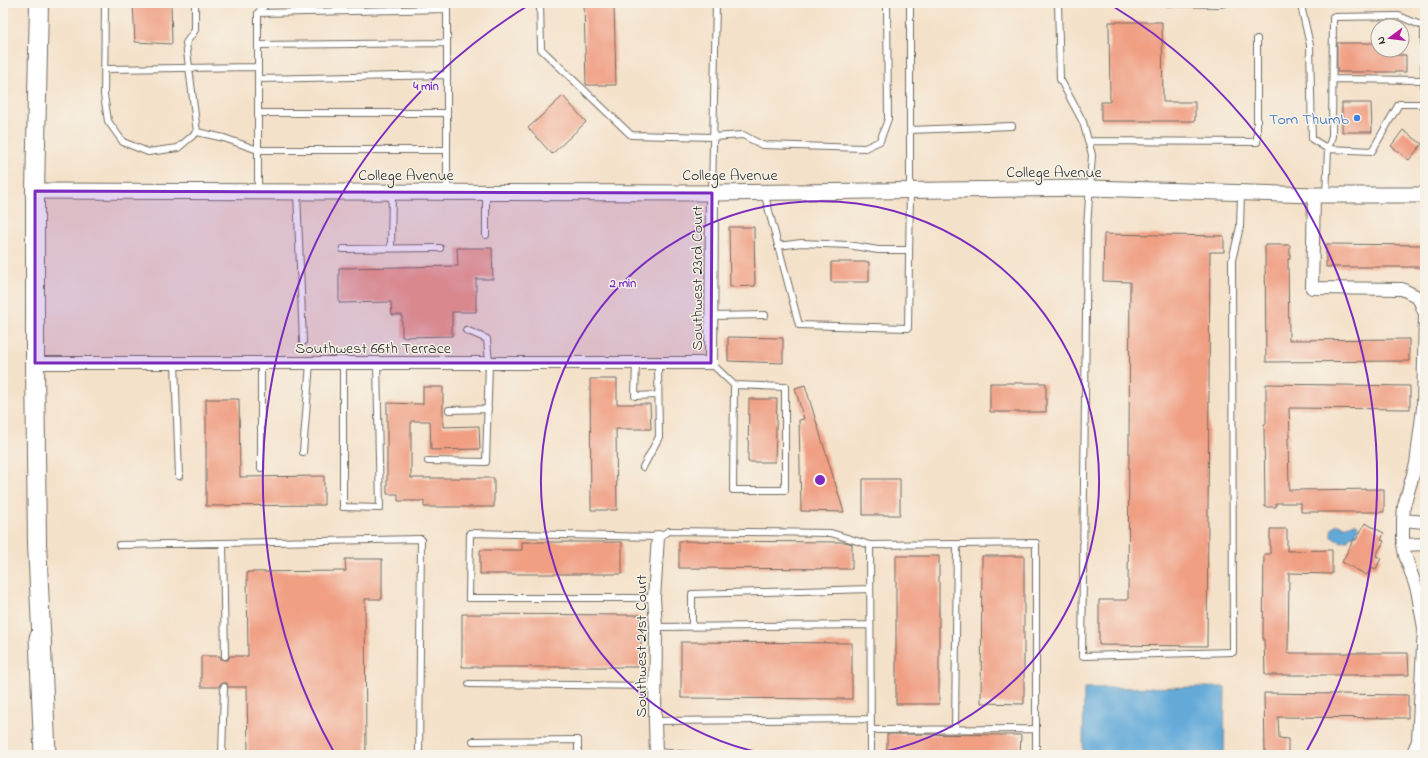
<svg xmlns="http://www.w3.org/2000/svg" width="1428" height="758" viewBox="0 0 1428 758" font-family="'Indie Flower',sans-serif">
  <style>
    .water { fill: #63aad9; stroke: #476a82 }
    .building { fill: #f09f83 }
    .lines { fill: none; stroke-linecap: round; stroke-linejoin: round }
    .service-casing { stroke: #716b62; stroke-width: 8 }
    .minor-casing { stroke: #716b62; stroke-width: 14 }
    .tertiary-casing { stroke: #716b62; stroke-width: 17 }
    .primary-casing { stroke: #716b62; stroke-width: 20 }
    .motorway-casing { stroke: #716b62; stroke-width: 23 }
    .service { stroke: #fff; stroke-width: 6 }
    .minor { stroke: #fff; stroke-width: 12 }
    .tertiary { stroke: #fff; stroke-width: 15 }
    .primary { stroke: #fff; stroke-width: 18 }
    .motorway { stroke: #fff; stroke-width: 21 }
    .marked { fill: #7b2cbf; fill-opacity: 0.2; stroke: #7b2cbf; stroke-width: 3; stroke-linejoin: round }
    .ring { fill: none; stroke: #7b2cbf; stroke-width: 2 }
    .shop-dot { fill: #3f7fe0; stroke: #f7f3e8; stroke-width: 1.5 }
    .labels { text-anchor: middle; stroke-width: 3; stroke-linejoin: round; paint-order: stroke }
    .shop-label { font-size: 16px; fill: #366cbe; stroke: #f7f3e8; text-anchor: end }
    .street-label { font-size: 16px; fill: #2b2b2b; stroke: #f7f3e8 }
    .centre { fill: #7b2cbf; stroke: #f7f3e8; stroke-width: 2 }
    .ring-label { font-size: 12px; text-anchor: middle; font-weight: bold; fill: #7b2cbf; stroke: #f7f3e8; stroke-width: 3; stroke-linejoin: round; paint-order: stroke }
  </style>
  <rect width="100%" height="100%" fill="#f7f3e8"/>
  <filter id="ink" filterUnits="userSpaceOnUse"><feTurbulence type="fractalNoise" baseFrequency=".025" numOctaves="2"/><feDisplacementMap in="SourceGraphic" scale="8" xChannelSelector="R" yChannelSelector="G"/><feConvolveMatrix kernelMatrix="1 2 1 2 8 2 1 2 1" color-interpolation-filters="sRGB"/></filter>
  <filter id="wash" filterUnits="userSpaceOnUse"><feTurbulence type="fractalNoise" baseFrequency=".012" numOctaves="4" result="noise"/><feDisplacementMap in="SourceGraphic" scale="16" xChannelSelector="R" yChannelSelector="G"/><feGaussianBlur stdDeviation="0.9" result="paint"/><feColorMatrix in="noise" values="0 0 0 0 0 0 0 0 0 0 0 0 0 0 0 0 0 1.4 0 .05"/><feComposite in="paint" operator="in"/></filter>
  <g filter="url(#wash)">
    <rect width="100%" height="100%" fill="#f4e1c9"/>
    <path class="water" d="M1339 524 1343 527 1353 524H1357L1358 529 1355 535 1349 537 1348 540 1342 542 1332 537 1331 531 1335 525Z
      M1225 687 1224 755H1083L1084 688Z"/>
    <g id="blocks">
      <path class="building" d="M133 3H171L172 44 135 42Z
        M584 3H614L616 85H586Z
        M1109 22H1162L1163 102H1195V121H1101V102H1110Z
        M1337 43H1378V50H1387V55H1406V72H1337Z
        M563 96 586 122 552 154 528 128Z
        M1342 103H1371L1372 132H1342Z
        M1403 130 1422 144 1409 160 1391 146Z
        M729 227H754L755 286 730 287Z
        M1104 234 1224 236V252H1210L1207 646 1099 645V600H1128L1130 282 1103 281Z
        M1326 244 1425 245V267H1326Z
        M1265 245H1290V259H1288L1289 340 1409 339V361L1266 362Z
        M457 248H492L493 279H476V312H452V336L402 337V315H392L391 302 339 303V268L458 266Z
        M831 262H869V282H831Z
        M728 337 783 338V363L728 361Z
        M590 379H617V404H650L651 429H616L617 510H591Z
        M990 383H1046V412H990Z
        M1266 384 1410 386V409L1289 408 1290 438H1288L1289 490 1384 489V512H1301V503H1276V507H1265L1264 424H1266Z
        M805 385 844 512 801 511 799 420 804 419 795 388Z
        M423 387H443V427L479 426 480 449 431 450 430 421H411V478H494V507H424V501H398V494H387V403L423 404Z
        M206 399H239L240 477 324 476V505L206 506Z
        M749 399H777L775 462H748Z
        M863 479H900V515H863Z
        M1365 523 1384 533 1381 540 1384 541 1376 556 1381 558 1376 569 1371 567 1367 575 1342 562 1354 539 1356 540Z
        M1270 529H1287V551L1332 550V574L1289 573 1288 653H1408L1409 675H1265L1264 639H1263L1264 554H1270Z
        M679 541 845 542 852 544V569L679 568Z
        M522 542H622V574H480V550H522Z
        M896 556H939V704H896Z
        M982 556H1024V704L981 703Z
        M345 559H382V599H365L366 755H248L247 687H228L227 683H224L220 684 219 687H201V656H220L221 659 225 660H228L230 656H248L247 572 346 571Z
        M462 614 641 615V667H462Z
        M681 642 852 643V699L681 698Z
        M1264 693 1408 695V718L1278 717 1279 738 1288 739V755H1265Z
        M887 734 1021 735 1020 755H887Z"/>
    </g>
  </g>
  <g filter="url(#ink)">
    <use href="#blocks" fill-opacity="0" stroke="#716b62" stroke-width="1"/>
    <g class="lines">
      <g class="service-casing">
        <path id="service" d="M105 3 104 95 108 121 123 142 148 152 178 148 197 132
          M195 3V30L186 43 197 132
          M540 3 541 49 631 135 713 137 743 135 762 145 865 148 880 141 888 119 887 3
          M1058 3 1060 79 1083 122 1092 155 1087 227 1082 656 1233 652 1232 260 1240 227 1241 193
          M1169 3 1220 4 1225 3
          M1303 3 1302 10 1310 45 1312 139 1328 149 1332 136 1333 17 1399 16 1425 27
          M258 13 447 9
          M258 45 447 43
          M104 69 258 67
          M258 79 447 75
          M1333 79 1424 80
          M1424 104V27
          M258 113H447
          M910 130 1012 126
          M197 132 224 138 258 150H447
          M1088 141 1257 142V39
          M258 192V13L267 3
          M297 192 303 342
          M447 192V3
          M764 192 799 325 908 328 910 191V3
          M712 193 716 3
          M1326 195 1328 149 1372 151 1399 104H1425
          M486 235V192
          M778 246 801 243 848 245 878 250H909
          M391 248 392 192
          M343 249 440 248
          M712 316 765 315
          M175 362 179 476
          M343 363V507L380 508 377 363
          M636 363 635 396 658 395
          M711 363 734 385 785 387V490H733L734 385
          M449 410 488 409
          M303 452 310 363
          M428 461 486 462 489 363 487 339 466 330
          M643 467 659 437 658 363
          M261 468V363
          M223 544 225 656
          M119 545 421 539 419 755
          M870 545 871 755
          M654 598H469L470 533 658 537 669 531 831 533 870 545 1036 543V755
          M656 627 870 625
          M692 627V594L870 589
          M469 684 656 686
          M655 721 871 719
          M871 730 1036 729
          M955 730 957 544
          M473 741 578 740V755
          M656 752 694 755
          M222 755 224 687"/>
      </g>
      <g class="minor-casing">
        <path id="minor" d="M1314 195 1312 288 1402 289 1418 297 1425 314 1423 408 1416 464 1404 506 1403 520V545L1405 555 1417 590 1424 628 1418 741 1412 755
          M35 363H711L712 193
          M1403 520 1425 522
          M1403 545 1425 544
          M656 755 655 721 656 627 654 598 658 537"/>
      </g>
      <g class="tertiary-casing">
        <path id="tertiary" d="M35 191 712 193 1090 188 1314 195H1425"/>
      </g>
      <g class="primary-casing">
        <path id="primary" d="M39 3 35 191V363L37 543 42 651"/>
      </g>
      <g class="motorway-casing">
        <path id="motorway" d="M40 638 45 755"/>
      </g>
      <use href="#service" class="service"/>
      <use href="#minor" class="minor"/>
      <use href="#tertiary" class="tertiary"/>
      <use href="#primary" class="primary"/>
      <use href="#motorway" class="motorway"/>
    </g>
  </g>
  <path class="marked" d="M35 191 712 193 711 363H35Z"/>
  <g class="ring">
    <path d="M772 755A279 279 0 1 1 868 755"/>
    <path d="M335 754A557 557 0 0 1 529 5M1111 5A557 557 0 0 1 1305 754"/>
  </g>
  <circle class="shop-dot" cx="1357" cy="118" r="4"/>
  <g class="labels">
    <g class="shop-label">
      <text x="1349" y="124">Tom Thumb</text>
    </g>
    <g class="street-label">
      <text x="1054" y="177">College Avenue</text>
      <text x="406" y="180">College Avenue</text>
      <text x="730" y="180">College Avenue</text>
      <text transform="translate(696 278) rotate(-90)" y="6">Southwest 23rd Court</text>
      <text x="373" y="353">Southwest 66th Terrace</text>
      <text transform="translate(640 646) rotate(-90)" y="6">Southwest 21st Court</text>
    </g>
  </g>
  <circle cx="820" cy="480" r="6" class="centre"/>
  <g class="ring-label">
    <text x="426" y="90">4 min</text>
    <text x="623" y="287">2 min</text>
  </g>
  <rect width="1428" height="758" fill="none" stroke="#f7f3e8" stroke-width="16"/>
  <g transform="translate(1390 38) rotate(255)"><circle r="19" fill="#f7f3e8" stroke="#a5a39c"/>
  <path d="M0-3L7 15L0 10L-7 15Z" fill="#b5179e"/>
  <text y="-6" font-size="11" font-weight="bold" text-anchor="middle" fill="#2b2b2b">N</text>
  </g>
</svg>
